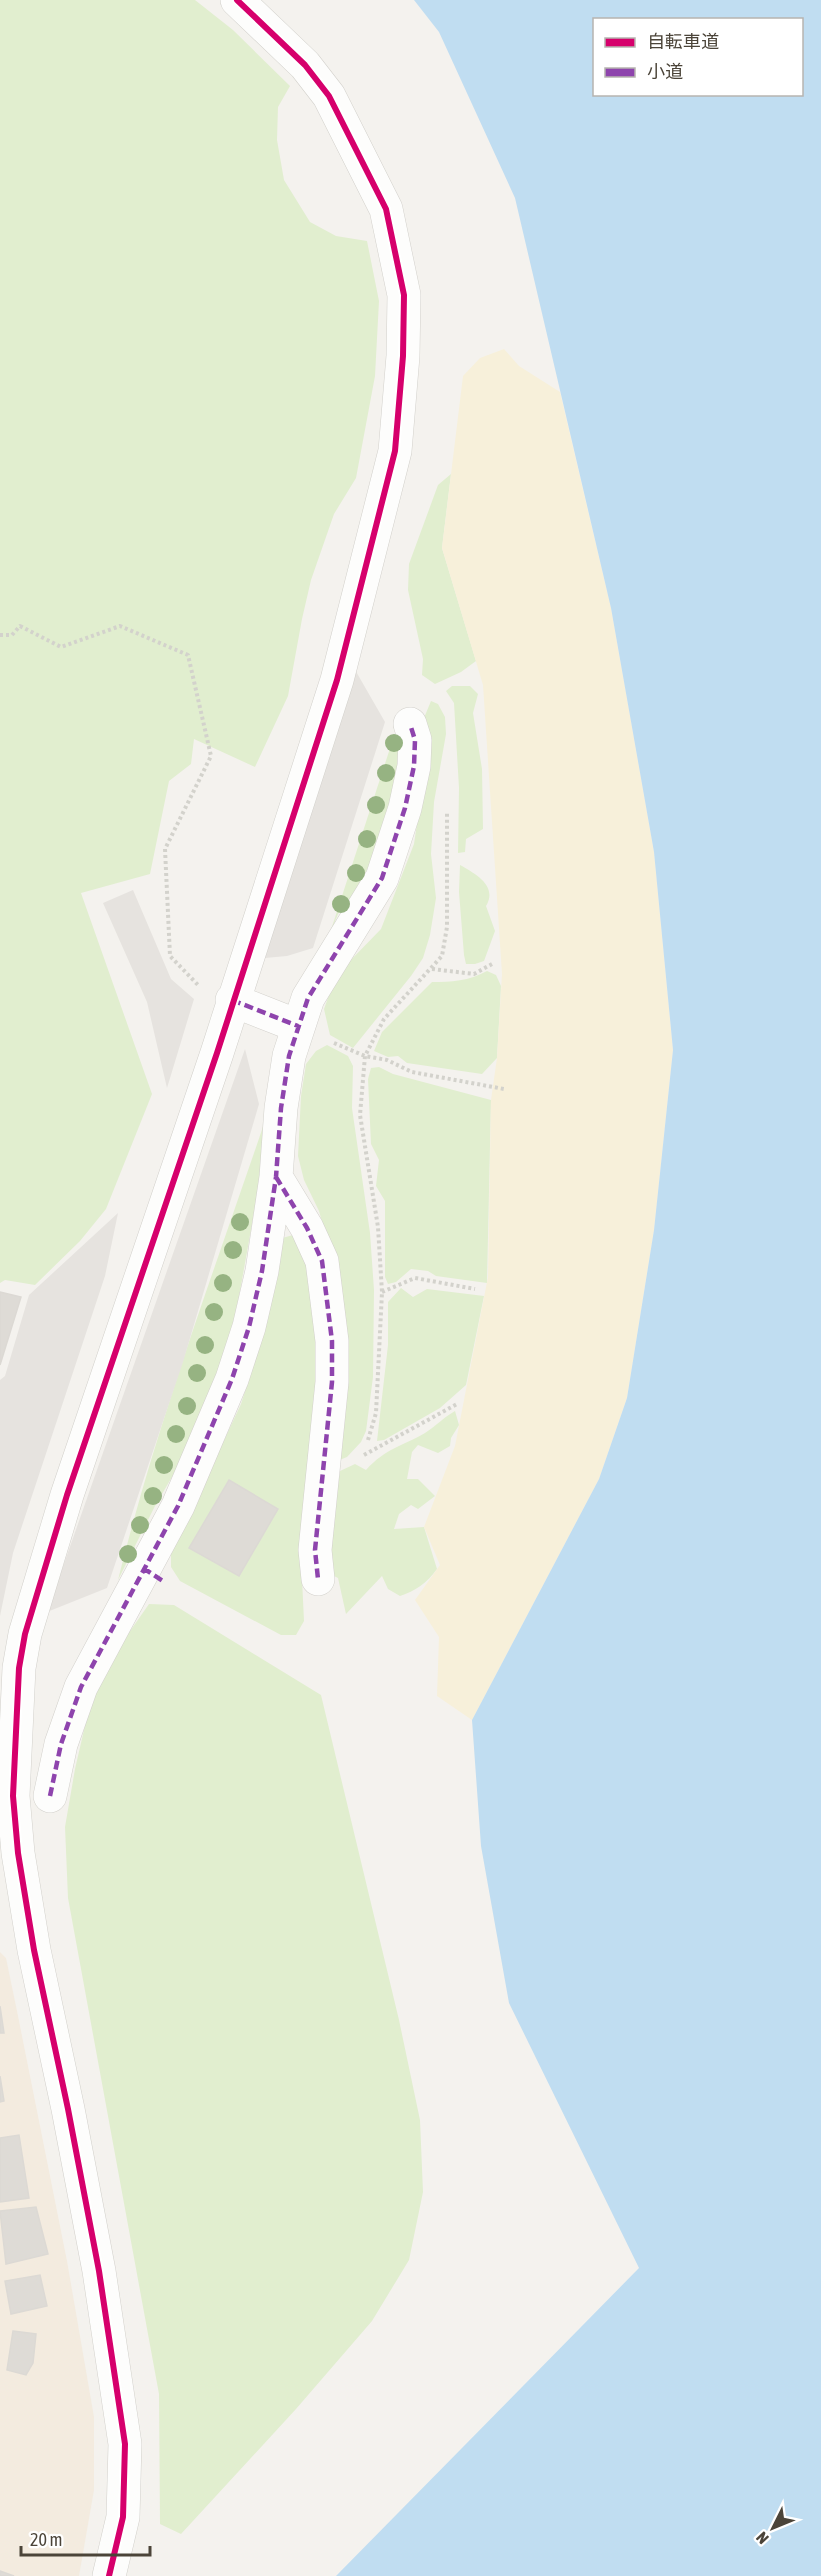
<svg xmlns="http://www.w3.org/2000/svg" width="821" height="2576" viewBox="0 0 821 2576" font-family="'Asap Condensed','Noto Sans JP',sans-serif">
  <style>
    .commercial { fill: #f3ebdf }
    .green { fill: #e1eecf }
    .sand { fill: #f7f0da }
    .parking { fill: #e6e3df }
    .water { fill: #c0ddf1; fill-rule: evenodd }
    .building { fill: #dedbd6; stroke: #dcd9d4; stroke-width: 1.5 }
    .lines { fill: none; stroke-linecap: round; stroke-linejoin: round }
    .street-casing { stroke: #d2d0cb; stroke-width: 34 }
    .path { stroke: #d3d2cc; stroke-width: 4; stroke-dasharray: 3 3; stroke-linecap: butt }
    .street { stroke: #fdfdfc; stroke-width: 33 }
    .quiet { stroke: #8e44ad; stroke-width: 4.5; stroke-dasharray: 9 4.5; stroke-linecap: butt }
    .cycleway-casing { stroke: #fff; stroke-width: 10 }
    .cycleway { stroke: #d6006c; stroke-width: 6 }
    .tree { fill: #96b382 }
  </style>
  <rect width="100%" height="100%" fill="#f4f2ee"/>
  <path class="commercial" d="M0 1952 6 1958 17 2011 67 2261 94 2417V2490L79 2576H0Z"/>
  <path class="green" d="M0 0H195L233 30 290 86 278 107 277 140 284 180 310 222 336 236 367 241 379 301 375 376 356 478 334 514 311 580 302 619 288 696 255 767 194 739 191 764 169 781 150 874 81 893 152 1094 106 1209 80 1241 35 1285 5 1280 0 1283Z
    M451 474 442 548 476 661 461 672 435 684 422 675 423 659 408 590 409 564 438 485Z
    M452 686H470L478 694 473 713 482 769 483 829 466 839 465 852 458 853 459 788 454 703 446 691Z
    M431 701 438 704 445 717 446 734 434 802 431 854 436 898 430 935 423 958 411 976 353 1048 330 1035 324 1009 333 984 347 964 381 929 414 844 429 743 424 718Z
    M394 736 403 742 390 802 373 857 356 892 338 914 329 936Z
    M460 865C476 874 498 886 486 906L495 931 484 961 475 964H466L464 955 459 892Z
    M487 971 496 975 501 986 497 1058 482 1074 407 1063 398 1056 388 1057 374 1051 382 1032 432 982C451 982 469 981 487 971Z
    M327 1045 348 1056 353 1066 352 1108 370 1233 374 1290 373 1377 366 1431 361 1442 347 1457 337 1461 334 1265 319 1211 304 1180 298 1156 301 1096 306 1064 316 1051Z
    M379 1067 393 1074 491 1100 487 1283 436 1276 428 1271 411 1269 396 1282 388 1284 385 1277V1201L376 1186 379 1160 371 1144 368 1079 371 1068Z
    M267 1115 259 1185 235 1319 215 1386 190 1446 155 1506 118 1580C157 1422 215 1269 267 1115Z
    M293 1235 311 1273 322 1366 302 1579 304 1621 296 1635H281L180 1581 171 1567V1546L184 1526 241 1404 262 1339 279 1239Z
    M401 1288 413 1297 427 1289 484 1296 466 1385 440 1408 384 1440 377 1441 388 1345V1302Z
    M455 1411 459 1425 451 1438 450 1446 438 1453 418 1445 412 1452 407 1479H418L435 1496 418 1509 411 1505 399 1514 394 1529 424 1527 437 1569C427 1583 415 1591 400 1596L388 1589 382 1576 346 1614 338 1578 330 1574 328 1554 340 1471 355 1464 366 1470C386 1448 401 1447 425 1433 436 1426 444 1417 455 1411Z
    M149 1604 174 1605 321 1695 399 2020 420 2120 423 2192 409 2260 372 2321 296 2409 181 2534 160 2524 159 2394 68 1898 65 1827 75 1769 90 1704 114 1654Z"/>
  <path class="sand" d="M504 349 519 366 560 392 611 608 654 852 673 1050 654 1230 627 1398 599 1479 472 1720 437 1696 439 1637 415 1600 440 1565 424 1527 455 1446 488 1277 491 1100 497 1058 502 974 483 685 442 548 463 376 480 358Z"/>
  <path class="parking" d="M354 668 385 722 313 948 287 956 265 958Z
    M133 890 171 979 194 999 167 1088 147 1002 103 903Z
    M245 1049 259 1104 183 1362 107 1588 47 1612Z
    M118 1213 105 1276 13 1553 0 1616V1380L5 1376 29 1295Z"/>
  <path class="water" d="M414 0H821V2576H336L639 2268 509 2003 481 1846 472 1720 599 1479 627 1398 654 1230 673 1050 654 852 611 608 515 198 439 32ZM594 20H802V94H594Z"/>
  <path class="building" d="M0 1292 21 1297 0 1365Z
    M229 1480 278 1509 239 1576 189 1548Z
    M0 2006 4 2033H0Z
    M0 2076 4 2101 0 2102Z
    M19 2135 29 2198 0 2202V2138Z
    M36 2207 48 2254 6 2264 0 2211Z
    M40 2275 47 2306 11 2314 5 2281Z
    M13 2331 36 2334 33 2363 26 2375 7 2370Z
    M0 2571 14 2576H0Z"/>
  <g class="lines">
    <g class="street-casing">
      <path id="street" d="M232 1000 298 1026
        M276 1177 307 1228 322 1261 332 1341V1382L315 1550 318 1579
        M50 1796 61 1744 81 1687 178 1506 232 1379 249 1327 262 1271 276 1177 281 1108 289 1056 308 998 382 878 405 808 414 766 415 740 410 724
        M109 2576 123 2517 125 2444 99 2271 68 2109 34 1950 18 1853 13 1796 19 1668 25 1634 67 1495 217 1053 337 680 395 451 403 356 404 295 386 209 329 96 305 65 237 0"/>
    </g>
    <path class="path" d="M0 635H12L20 626 61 647 120 626 188 655 211 756 165 849 170 956 199 986
      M432 969 474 974 492 964
      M334 1043 365 1056 387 1060 412 1072 504 1089
      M382 1292 415 1278 475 1289
      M368 1440 376 1413 382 1292 378 1227 360 1115 365 1056 384 1019 442 956 447 927V812
      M364 1455 457 1404"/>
    <use href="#street" class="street"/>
    <path class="quiet" d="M232 1000 298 1026
      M276 1177 307 1228 322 1261 332 1341V1382L315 1550 318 1579
      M143 1568 163 1581
      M50 1796 61 1744 81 1687 178 1506 232 1379 249 1327 262 1271 276 1177 281 1108 289 1056 308 998 382 878 405 808 414 766 415 740 410 724"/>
    <g class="cycleway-casing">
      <path id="cycleway" d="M109 2576 123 2517 125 2444 99 2271 68 2109 34 1950 18 1853 13 1796 19 1668 25 1634 67 1495 217 1053 337 680 395 451 403 356 404 295 386 209 329 96 305 65 237 0"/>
    </g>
    <use href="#cycleway" class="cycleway"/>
  </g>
  <g class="tree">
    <circle cx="394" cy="743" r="9"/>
    <circle cx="386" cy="773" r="9"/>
    <circle cx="376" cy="805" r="9"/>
    <circle cx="367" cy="839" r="9"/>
    <circle cx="356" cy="873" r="9"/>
    <circle cx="341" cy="904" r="9"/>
    <circle cx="240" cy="1222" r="9"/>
    <circle cx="233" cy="1250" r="9"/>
    <circle cx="223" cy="1283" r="9"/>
    <circle cx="214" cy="1312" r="9"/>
    <circle cx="205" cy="1345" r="9"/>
    <circle cx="197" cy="1373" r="9"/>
    <circle cx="187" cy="1406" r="9"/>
    <circle cx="176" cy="1434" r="9"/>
    <circle cx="164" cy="1465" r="9"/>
    <circle cx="153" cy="1496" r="9"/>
    <circle cx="140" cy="1525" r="9"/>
    <circle cx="128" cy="1554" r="9"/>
  </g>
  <rect x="593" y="18" width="210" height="78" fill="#ffffff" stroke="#b7b4b0" stroke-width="1.5"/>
  <rect x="605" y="38" width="30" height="9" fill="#d6006c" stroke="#b7b4b0" stroke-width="1.5"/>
  <text x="647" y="48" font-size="18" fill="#4b4439">自転車道</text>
  <rect x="605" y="68" width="30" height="9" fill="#8e44ad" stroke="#b7b4b0" stroke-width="1.5"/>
  <text x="647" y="78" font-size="18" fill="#4b4439">小道</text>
  <g transform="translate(773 2528) rotate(227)" stroke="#ffffff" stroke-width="4.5" paint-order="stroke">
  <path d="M0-4.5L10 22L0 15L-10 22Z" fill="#4b4439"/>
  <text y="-9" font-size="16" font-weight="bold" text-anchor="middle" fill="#4b4439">N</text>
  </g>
  <path d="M21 2546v9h129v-9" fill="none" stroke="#4b4439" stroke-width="3"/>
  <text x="30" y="2546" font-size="18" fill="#4b4439" stroke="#ffffff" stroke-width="4.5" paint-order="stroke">20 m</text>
</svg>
